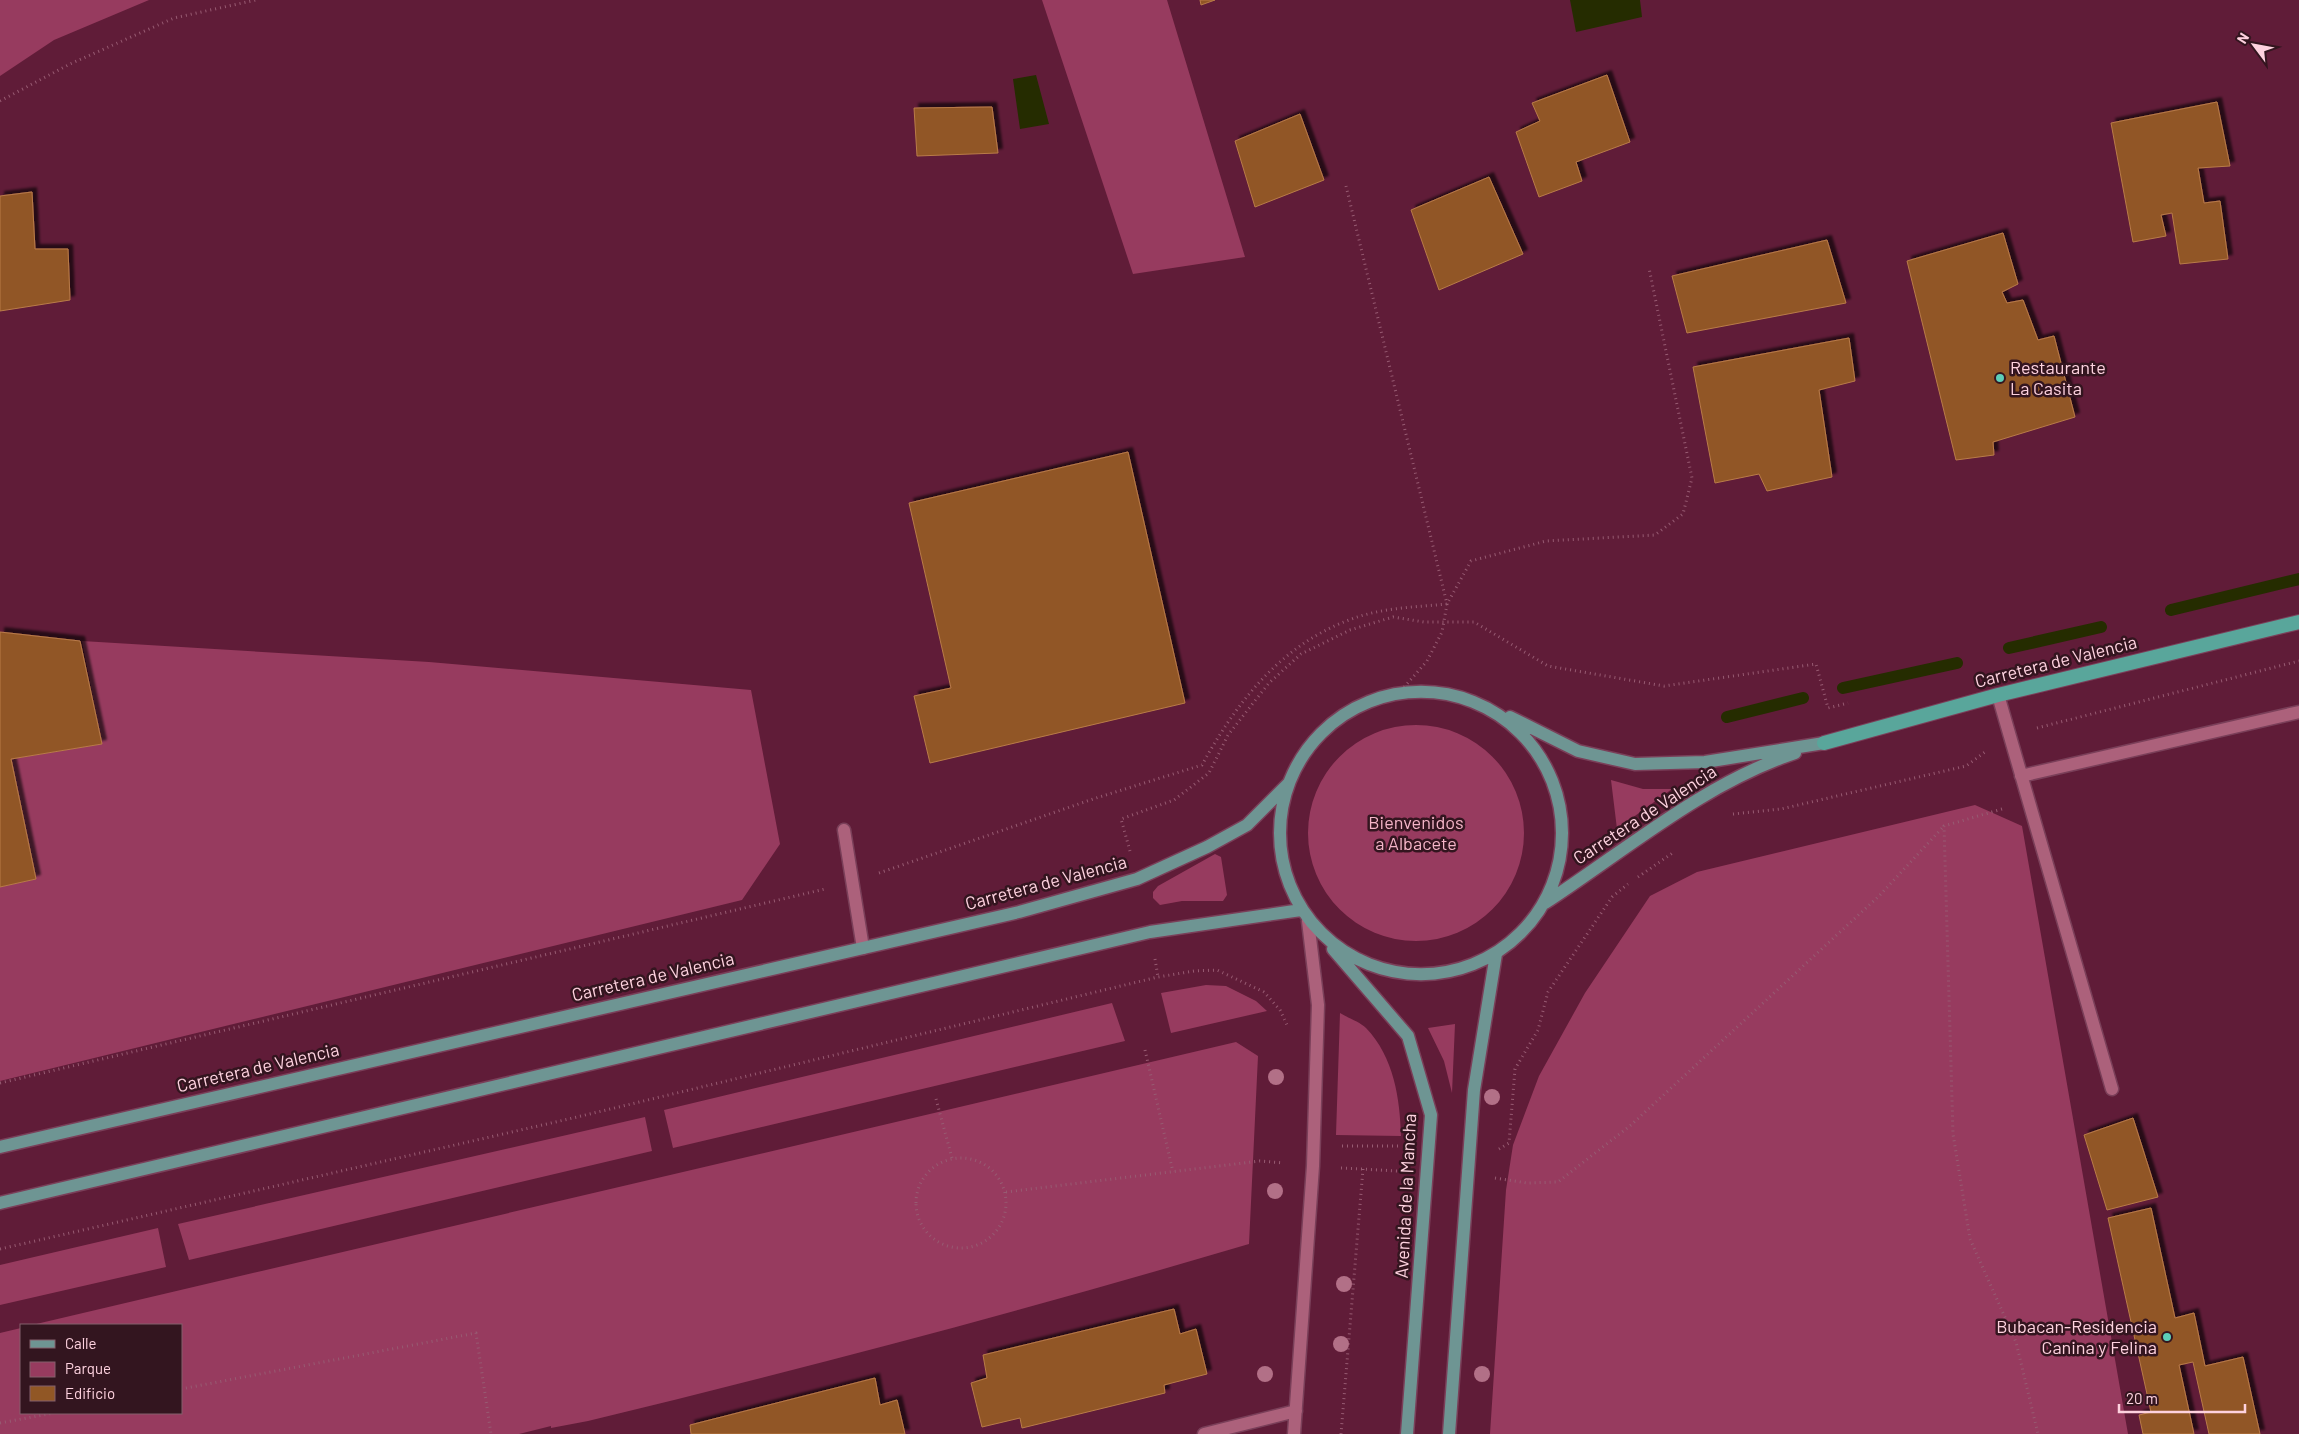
<svg xmlns="http://www.w3.org/2000/svg" width="2299" height="1434" viewBox="0 0 2299 1434" font-family="Barlow,sans-serif">
  <style>
    .green { fill: #973b5f }
    .water { fill: #252c00 }
    .lines { fill: none; stroke-linecap: round; stroke-linejoin: round }
    .stream { stroke: #252c00; stroke-width: 12 }
    .building { fill: #915725; stroke: #b97b49; filter: url(#shadow) }
    .service-casing { stroke: #7a3f59; stroke-width: 15 }
    .minor-casing { stroke: #7a3f59; stroke-width: 15 }
    .primary-casing { stroke: #7a3f59; stroke-width: 15 }
    .trunk-casing { stroke: #7a3f59; stroke-width: 16 }
    .path { stroke: #975b72; stroke-width: 3; stroke-dasharray: 1 4; stroke-linecap: butt }
    .service { stroke: #ac617b; stroke-width: 12 }
    .minor { stroke: #ac617b; stroke-width: 12 }
    .primary { stroke: #6e9593; stroke-width: 12 }
    .trunk { stroke: #59a69b; stroke-width: 14 }
    .tree { fill: #b27087 }
    .poi-dot { fill: #5dceb8; stroke: #33151f; stroke-width: 2 }
    .labels { text-anchor: middle; stroke-width: 5; stroke-linejoin: round; paint-order: stroke }
    .poi-label { font-size: 18px; fill: #fed2df; stroke: #33151f; text-anchor: start }
    .street-label { font-size: 18px; fill: #fed2df; stroke: #33151f }
    .park-label { font-size: 18px; fill: #f5b5c8; stroke: #33151f }
  </style>
  <defs>
    <filter id="shadow"><feDropShadow dx="4.5" dy="-4.5" stdDeviation="1" flood-color="#0009"/></filter>
  </defs>
  <rect width="100%" height="100%" fill="#601c38"/>
  <path class="green" d="M0 0H149L54 40 0 76Z
    M1042 0H1167L1245 257 1133 274Z
    M82 641 429 662 751 690 780 844 742 900 0 1081V887L36 879 11 759 102 744Z
    M1308 833a108 108 0 1 1 216 0a108 108 0 1 1-216 0Z
    M1611 780 1643 789H1672L1617 829Z
    M1975 805 2022 826 2128 1434H1490L1506 1190 1513 1145 1539 1076 1585 993 1650 896 1697 872Z
    M1215 854 1221 857 1227 895 1223 901H1182L1160 905 1153 898V892L1158 886Z
    M1206 985 1226 986 1256 1001 1267 1011 1171 1033 1161 993Z
    M1112 1003 1125 1041 673 1148 664 1110Z
    M1340 1013C1348 1018 1360 1022 1366 1028 1394 1057 1400 1099 1401 1136L1336 1135Z
    M1455 1024 1452 1093 1444 1061 1428 1028Z
    M1236 1042 1258 1056 1249 1244C1030 1309 810 1367 588 1421L551 1428V1426L519 1434H0V1333L21 1328V1413H181V1325H32Z
    M645 1117 652 1151 189 1260 178 1224Z
    M158 1228 166 1267 0 1305V1265Z"/>
  <path class="water" d="M1570 0H1640L1642 17 1576 32Z
    M1036 75 1049 124 1020 129 1013 79Z"/>
  <g class="lines">
    <path class="stream" d="M2171 610 2299 579
      M2009 648 2101 627
      M1843 688 1957 663
      M1727 717 1803 698"/>
  </g>
  <path class="building" d="M1200 0H1215L1201 5Z
    M1607 75 1630 142 1576 162 1582 181 1539 197 1516 132 1540 121 1532 103Z
    M2217 102 2230 166 2198 168 2204 203 2220 201 2228 259 2180 264 2172 213 2161 215 2166 236 2133 242 2111 123Z
    M992 107 998 153 917 156 914 108Z
    M1300 114 1324 180 1255 207 1235 141Z
    M1489 177 1523 254 1439 290 1411 210Z
    M32 192 35 249H68L70 300 0 311V196Z
    M2003 233 2018 284 2002 292 2007 303 2023 300 2038 340 2054 336 2075 417 1993 442 1994 455 1956 460 1907 261Z
    M1827 240 1846 303 1687 333 1672 276Z
    M1849 338 1855 381 1819 390 1832 477 1767 491 1759 474 1715 483 1693 367Z
    M1128 452 1185 703 930 763 914 696 951 688 909 503Z
    M0 632 80 641 102 744 11 759 36 879 0 887Z
    M2133 1118 2158 1197 2107 1210 2084 1135Z
    M2151 1208 2175 1318 2194 1313 2205 1366 2243 1357 2260 1434H2209L2193 1362 2179 1365 2194 1434H2143L2139 1415 2151 1412 2108 1218Z
    M1174 1309 1180 1334 1196 1329 1207 1374 1164 1385 1165 1393 1022 1428 1020 1418 982 1427 971 1383 987 1378 983 1355Z
    M875 1378 880 1405 897 1400 905 1434H691L690 1425Z"/>
  <g class="lines">
    <g class="service-casing">
      <path id="service" d="M1998 695 2112 1089
        M2021 776 2299 712
        M844 830 863 948"/>
    </g>
    <g class="minor-casing">
      <path id="minor" d="M1204 1434 1296 1411
        M1294 1434 1313 1166 1318 1005 1308 921"/>
    </g>
    <g class="primary-casing">
      <path id="primary" d="M1280 833a141 141 0 1 1 282 0a141 141 0 1 1-282 0Z
        M1510 717 1578 751 1635 764 1705 762 1824 743
        M1545 903C1626 850 1703 784 1795 753
        M1333 949 1408 1036 1431 1115 1407 1434
        M0 1147 1019 912 1137 879 1207 847 1247 825 1288 784
        M0 1203 1150 932 1301 910
        M1449 1434 1474 1090 1496 954"/>
    </g>
    <g class="trunk-casing">
      <path id="trunk" d="M1824 743 1998 695 2299 622"/>
    </g>
    <path class="path" d="M0 101 70 64 174 18 256 0
      M1346 186 1447 604 1442 632 1427 661 1399 693
      M2037 728 2299 661
      M2002 809 1944 826 1953 1134 1970 1239 2016 1342 2038 1434
      M1733 814 1781 809 1966 766 1985 752
      M1130 851 1121 819 1174 800 1209 773 1228 735 1269 683 1301 654 1350 630 1393 617 1424 622H1474L1548 666 1664 686 1816 664 1828 708 1848 703
      M879 873 1093 799 1202 765C1236 703 1281 645 1349 620 1379 608 1415 607 1447 604L1471 561 1546 541 1655 535 1683 514 1692 478 1649 268
      M1638 877 1674 852
      M1155 959 1158 977
      M1145 1050 1173 1172
      M0 1083 825 889
      M936 1099 952 1158
      M1342 1146H1401
      M1499 1149 1509 1143 1515 1069 1538 1030 1548 992 1612 897 1628 884
      M916 1203a45 45 0 1 1 90 0a45 45 0 1 1-90 0Z
      M1341 1168 1398 1171
      M1495 1178 1527 1183 1558 1182 1631 1125 1879 896 1944 826
      M1006 1192 1260 1161 1284 1163
      M0 1249 573 1118 1158 977 1194 971 1217 970 1264 992 1280 1010 1287 1025
      M181 1389 476 1333 491 1434
      M0 1423 54 1413
      M1341 1434 1363 1169"/>
    <use href="#service" class="service"/>
    <use href="#minor" class="minor"/>
    <use href="#primary" class="primary"/>
    <use href="#trunk" class="trunk"/>
  </g>
  <g class="tree">
    <circle cx="1276" cy="1077" r="8"/>
    <circle cx="1492" cy="1097" r="8"/>
    <circle cx="1275" cy="1191" r="8"/>
    <circle cx="1344" cy="1284" r="8"/>
    <circle cx="1341" cy="1344" r="8"/>
    <circle cx="1265" cy="1374" r="8"/>
    <circle cx="1482" cy="1374" r="8"/>
  </g>
  <g class="poi-dot">
    <circle cx="2000" cy="378" r="5"/>
    <circle cx="2167" cy="1337" r="5"/>
  </g>
  <g class="labels">
    <g class="poi-label">
      <text x="2010" y="374">Restaurante<tspan x="2010" dy="21">La Casita</tspan></text>
      <text x="2157" y="1333" text-anchor="end">Bubacan-Residencia<tspan x="2157" dy="21">Canina y Felina</tspan></text>
    </g>
    <g class="street-label">
      <text transform="translate(2056 662) rotate(-14)" y="6">Carretera de Valencia</text>
      <text transform="translate(1645 815) rotate(-33)" y="6">Carretera de Valencia</text>
      <text transform="translate(1046 883) rotate(-15)" y="6">Carretera de Valencia</text>
      <text transform="translate(653 977) rotate(-13)" y="6">Carretera de Valencia</text>
      <text transform="translate(258 1068) rotate(-13)" y="6">Carretera de Valencia</text>
      <text transform="translate(1406 1196) rotate(-87)" y="6">Avenida de la Mancha</text>
    </g>
    <g class="park-label">
      <text x="1416" y="829">Bienvenidos<tspan x="1416" dy="21">a Albacete</tspan></text>
    </g>
  </g>
  <rect x="20" y="1324" width="162" height="90" fill="#33151f" stroke="#84616c"/>
  <rect x="30" y="1340" width="25" height="8" fill="#6e9593" stroke="#84616c"/>
  <text x="65" y="1349" font-size="15" fill="#fed2df">Calle</text>
  <rect x="30" y="1362" width="25" height="15" fill="#973b5f" stroke="#84616c"/>
  <text x="65" y="1374" font-size="15" fill="#fed2df">Parque</text>
  <rect x="30" y="1386" width="25" height="15" fill="#915725" stroke="#84616c"/>
  <text x="65" y="1399" font-size="15" fill="#fed2df">Edificio</text>
  <g transform="translate(2254 45) rotate(302)" stroke="#33151f" stroke-width="4" paint-order="stroke">
  <path d="M0-4L9 19L0 12L-9 19Z" fill="#fed2df"/>
  <text y="-8" font-size="14" font-weight="bold" text-anchor="middle" fill="#fed2df">N</text>
  </g>
  <path d="M2119 1404v8h126v-8" fill="none" stroke="#fed2df" stroke-width="2.5"/>
  <text x="2126" y="1404" font-size="15" fill="#fed2df" stroke="#33151f" stroke-width="4" paint-order="stroke">20 m</text>
</svg>
